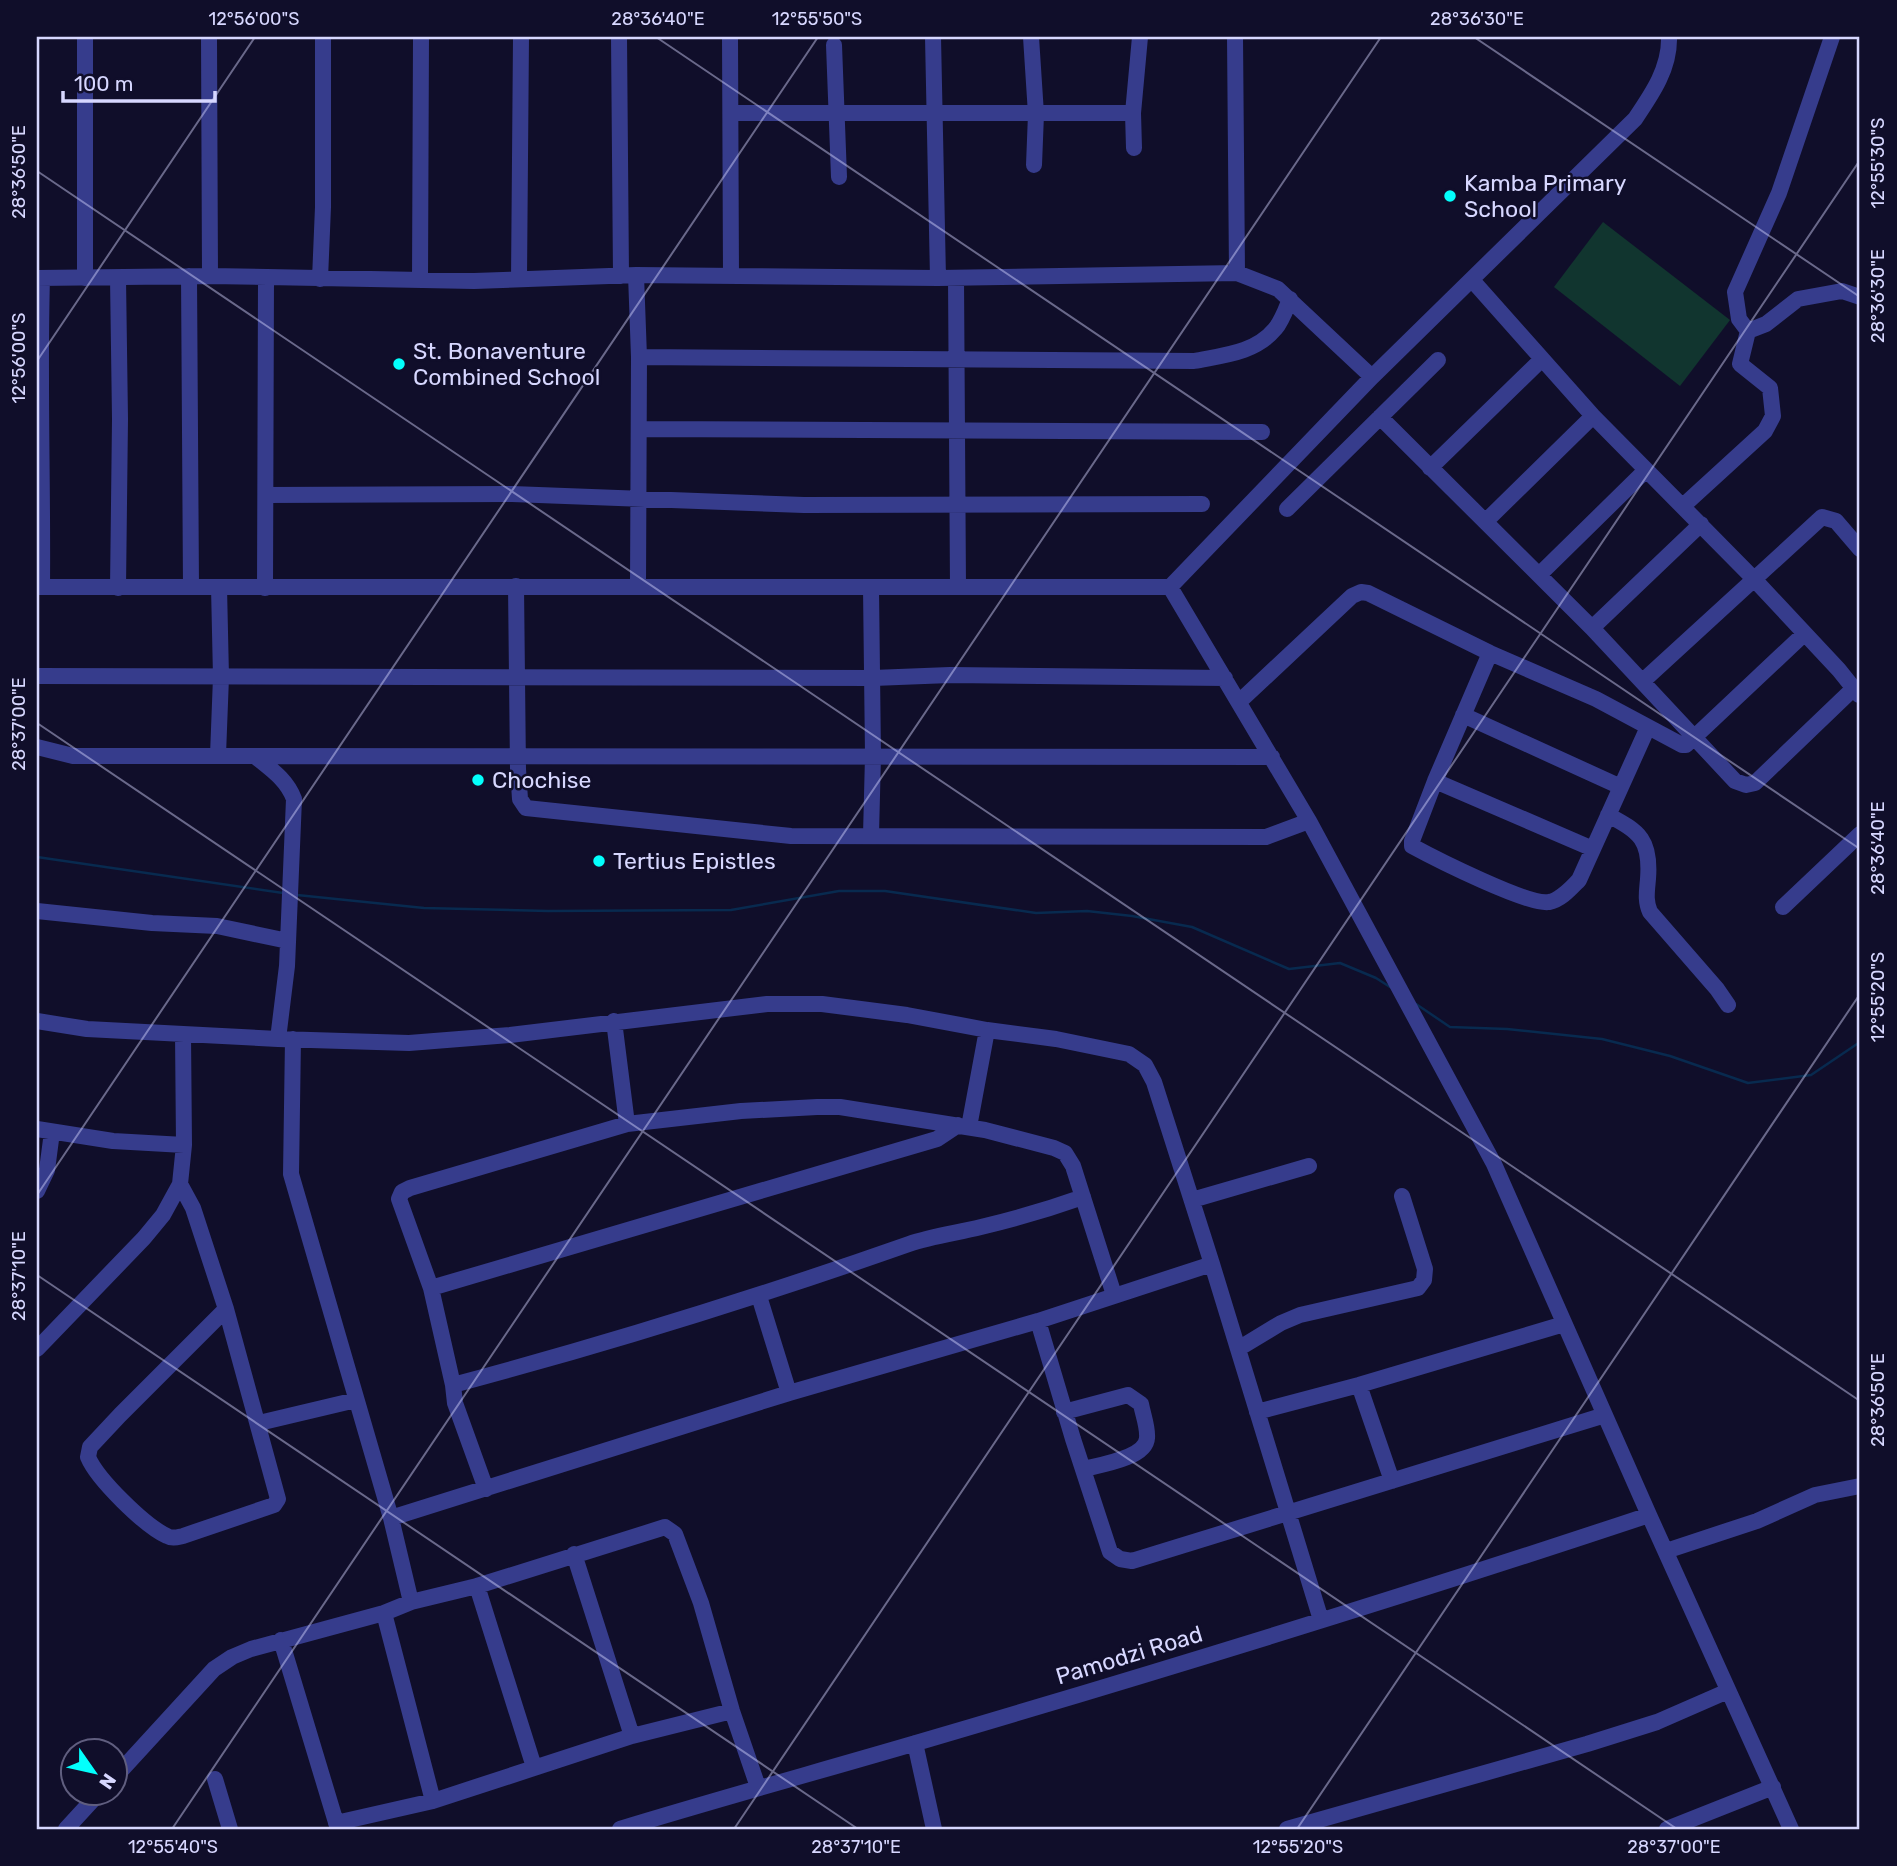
<svg xmlns="http://www.w3.org/2000/svg" width="1897" height="1866" viewBox="0 0 1897 1866" font-family="Rubik,sans-serif">
  <style>
    .green { fill: #11352f }
    .lines { fill: none; stroke-linecap: round; stroke-linejoin: round }
    .stream { stroke: #082a4f; stroke-width: 2.5 }
    .minor { stroke: #363c8c; stroke-width: 16 }
    .ticks { fill: none; stroke: #d7d7ff; stroke-width: 2; stroke-opacity: 0.45 }
    .poi-dot { fill: #03fffc; stroke: #100e2a; stroke-width: 2.5 }
    .labels { text-anchor: middle; stroke-width: 5; stroke-linejoin: round; paint-order: stroke }
    .poi-label { font-size: 23px; fill: #d7d7ff; stroke: #100e2a; text-anchor: start }
    .street-label { font-size: 23px; fill: #d7d7ff; stroke: #100e2a }
    .neatline { fill: none; stroke: #d7d7ff; stroke-width: 2.5 }
    .ticks-label { font-size: 18px; text-anchor: middle; fill: #d7d7ff }
  </style>
  <rect width="100%" height="100%" fill="#100e2a"/>
  <path class="green" d="M1603 222 1730 320 1680 386 1554 287Z"/>
  <g class="lines">
    <path class="stream" d="M37 857 283 893
      M297 895 424 908 548 911 731 910 839 891H885L1036 913 1087 911 1132 916 1192 927 1289 969 1340 963 1376 978 1390 987
      M1416 1004 1450 1027 1507 1029 1602 1039 1670 1056 1748 1083 1811 1075 1860 1042"/>
    <path class="minor" d="M209 37 210 276
      M619 37 621 276
      M730 37 731 276
      M933 37 938 278
      M1031 37 1036 114 1034 165
      M1235 37 1237 273
      M834 45 839 177
      M731 113H1133
      M1134 148 1133 113 1140 37
      M636 275 639 357 638 586
      M189 276 191 587
      M37 278 210 276 474 281 636 275 938 278 1237 273 1278 289 1372 377
      M85 278V37
      M118 278 120 419 118 588
      M956 278 958 587
      M320 279 323 207V37
      M519 279 521 37
      M420 280 421 37
      M1472 280 1593 416 1753 578 1839 670 1859 695
      M1748 331 1766 324 1798 299 1842 291 1860 297
      M639 357 1194 361C1224 355 1255 353 1275 329 1282 321 1286 309 1290 299
      M1380 417 1592 628 1735 781 1746 785 1755 783 1853 689
      M639 429 1262 432
      M1430 468 1541 360
      M266 495 512 494 804 505 1202 504
      M1683 506 1765 431 1773 416 1770 388 1740 364 1748 331 1739 319 1735 292 1779 193 1832 37
      M1287 509 1438 360
      M1486 521 1593 416
      M1539 575 1646 470
      M516 586 518 769 520 799 526 808 791 836 1266 837 1309 821
      M37 587H1170L1372 377 1635 119C1652 94 1670 68 1669 37
      M42 587C43 484 39 381 42 278
      M1170 587 1309 821 1494 1164 1649 1515 1791 1829
      M265 588 266 279
      M871 588 873 756 871 835
      M1592 628 1701 524
      M1490 653 1435 781 1412 841V846C1434 858 1529 906 1549 902 1561 900 1571 888 1579 880L1648 727
      M37 676 873 678 950 675 1225 678
      M1643 681 1822 517 1836 521 1860 549
      M1239 702 1352 596 1361 592 1368 593 1490 653 1596 699 1682 745H1686L1804 634
      M1463 715 1621 787
      M37 747 73 756H115L1272 757
      M218 755 221 677 219 587
      M256 757C272 770 287 780 294 799L287 966 278 1039
      M1435 781 1593 849
      M1608 815C1640 832 1651 840 1648 879 1647 891 1645 901 1650 912L1717 989 1728 1005
      M1783 907 1860 834
      M37 911 152 923 217 926 288 941
      M37 1021 87 1029 278 1039 409 1043 510 1035 767 1004H822L907 1015 987 1030 1056 1039 1129 1054 1145 1065 1154 1082 1212 1264 1321 1620
      M614 1021 627 1124
      M293 1039 291 1174 391 1518 411 1602 477 1586 665 1527 675 1534 701 1603 732 1711 758 1787
      M969 1127 987 1030
      M37 1129 113 1141 184 1145
      M180 1184 193 1208 226 1309 278 1499 274 1505 183 1536C178 1537 172 1539 167 1536 145 1526 97 1479 88 1457L90 1447 120 1415 226 1309
      M37 1191 47 1170 52 1132
      M1083 1197C1049 1209 1015 1219 981 1227 957 1233 932 1236 909 1244 758 1297 607 1344 453 1385L431 1288 399 1199 402 1192 410 1188 627 1124 741 1111 817 1107H840L985 1130 1054 1148 1065 1153 1073 1166 1114 1295
      M1192 1200 1309 1166
      M1212 1264 1038 1321 1073 1439 1110 1552 1120 1559 1132 1561 1605 1415
      M431 1288 937 1139 958 1125
      M759 1296 789 1393
      M37 1349 144 1238 163 1215 180 1184 184 1145 183 1034
      M1238 1349 1281 1323 1300 1315 1418 1288 1424 1280 1425 1269 1402 1196
      M453 1385 455 1403 486 1489
      M1359 1385 1392 1481
      M1064 1412 1128 1395 1141 1404C1143 1415 1148 1427 1147 1438 1146 1458 1100 1465 1084 1469
      M1257 1412 1359 1385 1564 1324
      M259 1423 356 1400
      M391 1518 789 1393 1038 1321
      M1666 1551 1757 1521 1815 1495 1860 1486
      M574 1554 632 1736
      M477 1586 534 1767
      M384 1613 433 1801
      M281 1640 338 1829
      M915 1743 934 1829
      M116 1776 214 1669 232 1657 251 1649 384 1613 411 1602
      M215 1779 230 1829
      M336 1823 433 1801 632 1736 732 1711
      M66 1829 100 1792
      M620 1829C718 1799 817 1772 916 1743 1161 1671 1406 1596 1649 1515
      M1287 1829 1587 1744 1657 1722 1728 1691
      M1667 1829 1773 1787"/>
  </g>
  <path class="ticks" d="M656 37 1860 849M1474 37 1860 297M37 171 1860 1401M37 361 255 37M37 723 1677 1829M37 1195 818 37M37 1275 858 1829M37 1827 40 1829M172 1829 1381 37M734 1829 1860 160M1297 1829 1860 994"/>
  <g class="poi-dot">
    <circle cx="1450" cy="196" r="7"/>
    <circle cx="399" cy="364" r="7"/>
    <circle cx="478" cy="780" r="7"/>
    <circle cx="599" cy="861" r="7"/>
  </g>
  <g class="labels">
    <g class="poi-label">
      <text x="1464" y="191">Kamba Primary<tspan x="1464" dy="26">School</tspan></text>
      <text x="413" y="359">St. Bonaventure<tspan x="413" dy="26">Combined School</tspan></text>
      <text x="492" y="788">Chochise</text>
      <text x="613" y="869">Tertius Epistles</text>
    </g>
    <g class="street-label">
      <text transform="translate(1129 1655) rotate(-17)" y="8">Pamodzi Road</text>
    </g>
  </g>
  <rect width="1897" height="1866" fill="none" stroke="#100e2a" stroke-width="77"/>
  <g transform="translate(94 1772) rotate(124)"><circle r="33" fill="#100e2a" stroke="#605e7f" stroke-width="2"/>
  <path d="M0-5L12 26L0 18L-12 26Z" fill="#03fffc"/>
  <text y="-10" font-size="19" font-weight="bold" text-anchor="middle" fill="#d7d7ff">N</text>
  </g>
  <path d="M63 91v10h152v-10" fill="none" stroke="#d7d7ff" stroke-width="3.5"/>
  <text x="74" y="91" font-size="21" fill="#d7d7ff" stroke="#100e2a" stroke-width="5" paint-order="stroke">100 m</text>
  <rect x="38" y="38" width="1820" height="1790" class="neatline"/>
  <g class="ticks-label">
    <text x="254" y="25">12°56'00"S</text>
    <text x="658" y="25">28°36'40"E</text>
    <text x="817" y="25">12°55'50"S</text>
    <text x="1477" y="25">28°36'30"E</text>
    <text transform="translate(1878 163) rotate(-90)" y="6">12°55'30"S</text>
    <text transform="translate(19 172) rotate(-90)" y="6">28°36'50"E</text>
    <text transform="translate(1878 296) rotate(-90)" y="6">28°36'30"E</text>
    <text transform="translate(19 358) rotate(-90)" y="6">12°56'00"S</text>
    <text transform="translate(19 724) rotate(-90)" y="6">28°37'00"E</text>
    <text transform="translate(1878 848) rotate(-90)" y="6">28°36'40"E</text>
    <text transform="translate(1878 997) rotate(-90)" y="6">12°55'20"S</text>
    <text transform="translate(19 1276) rotate(-90)" y="6">28°37'10"E</text>
    <text transform="translate(1878 1400) rotate(-90)" y="6">28°36'50"E</text>
    <text x="173" y="1853">12°55'40"S</text>
    <text x="856" y="1853">28°37'10"E</text>
    <text x="1298" y="1853">12°55'20"S</text>
    <text x="1674" y="1853">28°37'00"E</text>
  </g>
</svg>
